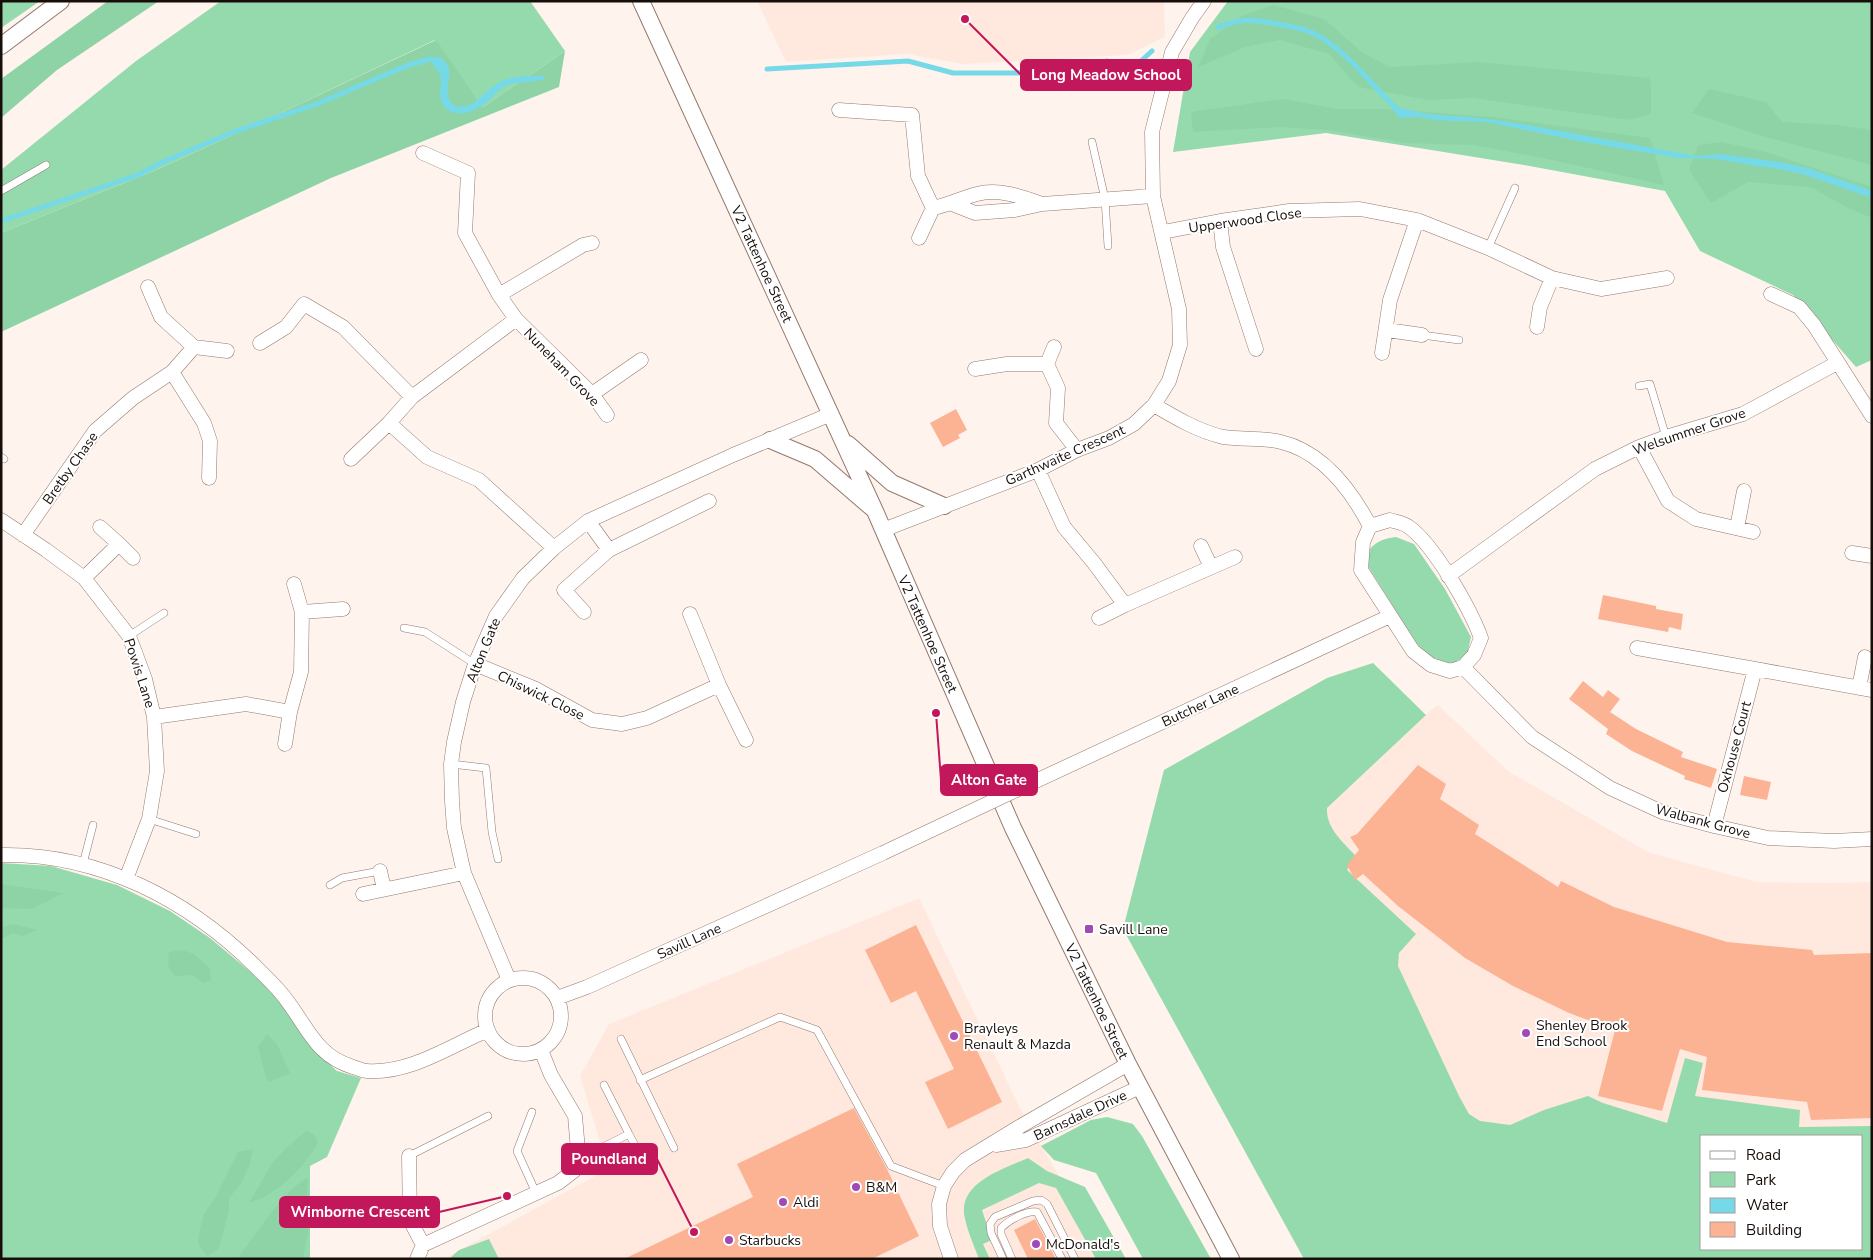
<svg xmlns="http://www.w3.org/2000/svg" width="1873" height="1260" viewBox="0 0 1873 1260" font-family="'Nunito Sans',sans-serif">
  <style>
    .built { fill: #ffe9df; fill-rule: evenodd }
    .green { fill: #95daac; fill-rule: evenodd }
    .forest { fill: #8ed3a6 }
    .water { fill: #76d9e7 }
    .lines { fill: none; stroke-linecap: round; stroke-linejoin: round }
    .stream { stroke: #76d9e7; stroke-width: 5 }
    .building { fill: #fbb394 }
    .service-casing { stroke: #92796d; stroke-width: 8 }
    .minor-casing { stroke: #92796d; stroke-width: 15 }
    .tertiary-casing { stroke: #92796d; stroke-width: 18 }
    .service { stroke: #fff; stroke-width: 7 }
    .minor { stroke: #fff; stroke-width: 14 }
    .tertiary { stroke: #fff; stroke-width: 16 }
    .minor-bridge-casing { stroke: #92796d; stroke-width: 15; stroke-linecap: butt }
    .minor-bridge { stroke: #fff; stroke-width: 14 }
    .poi-dot { fill: #a149b6; stroke: #fff; stroke-width: 2 }
    .labels { text-anchor: middle; stroke-width: 4; stroke-linejoin: round; paint-order: stroke }
    .street-label { font-size: 14px; fill: #170e0a; stroke: #fff }
    .poi-label { font-size: 14px; fill: #170e0a; stroke: #fff; text-anchor: start }
    .leader { fill: none; stroke: #c2185b; stroke-width: 2 }
    .callout-dot { fill: #c2185b; stroke: #fff; stroke-width: 2 }
    .callout { fill: #c2185b; stroke: #c2185b; stroke-width: 2 }
    .callout-label { font-size: 15px; text-anchor: middle; font-weight: bold; fill: #fff }
  </style>
  <rect width="100%" height="100%" fill="#fff3ee"/>
  <path class="built" d="M757 1H1164L1165 37 1127 55 962 64 907 54 786 62Z
    M1373 663 1425 715 1438 705 1508 771 1648 852 1756 882 1830 883 1872 882V1259H1304L1123 929 1164 770 1327 678ZM1702 1136H1862V1249H1702Z
    M919 898 1021 1110 1107 1259H443L608 1169 580 1076 609 1024Z"/>
  <path class="green" d="M1 1H40L1 28Z
    M221 1H530L565 51 483 107 435 40 285 111 156 170 1 233V170L136 61Z
    M1228 1H1872V360L1856 367 1793 295 1700 251 1665 191 1524 165 1326 133 1173 152 1190 52Z
    M1396 537 1414 544 1445 589 1471 637 1467 655 1453 664H1439L1416 643 1369 568 1366 554C1374 542 1382 539 1396 537Z
    M1373 663 1426 715 1327 808C1326 828 1343 842 1356 856L1347 870 1416 934 1399 953 1398 966 1459 1096 1469 1114 1480 1121 1510 1125 1544 1110 1588 1096 1603 1103 1667 1123 1685 1058 1703 1063 1695 1096 1800 1110 1799 1127 1872 1126V1259H1304L1123 929 1164 770 1327 678ZM1702 1136H1862V1249H1702Z
    M1 863 51 866 117 885 170 911 210 938 277 994 319 1055 337 1071 361 1078 327 1157 310 1166V1259H1Z
    M1107 1117 1133 1124 1142 1136 1211 1259H1143L1096 1173 1054 1160 1041 1146 1091 1120Z
    M1028 1158 1047 1171 1085 1187 1126 1259H1096L1056 1188 1039 1183 982 1210 992 1240 983 1244 990 1259H979C974 1246 968 1232 965 1219 956 1183 1003 1169 1028 1158Z
    M489 1239 499 1259H449L459 1250Z"/>
  <path class="forest" d="M108 1H159L57 70 1 118V79Z
    M1273 5 1324 19 1363 53 1390 67 1478 62 1649 78 1651 84V114L1629 120 1473 98 1428 100 1358 87 1329 54 1280 40 1245 47 1198 67 1210 39 1242 16Z
    M436 40 483 107 565 51 559 87 331 178 1 332V233L156 170 285 111Z
    M1709 89 1766 102 1782 122 1837 125 1872 130V165L1762 136 1692 113Z
    M1283 99 1337 109H1384L1493 117 1650 138 1664 185 1552 160 1474 145 1406 143 1328 130 1279 127 1193 132 1191 112Z
    M1722 142 1766 152 1872 187V218L1848 208 1810 187 1748 182 1711 203 1689 170 1698 145Z
    M1 884 64 893 32 909 1 908Z
    M13 924 37 930 23 936 13 933 4 938H1V927Z
    M182 950 194 954 210 969 211 980 204 983 192 975 175 976 168 966 169 952Z
    M267 1034 277 1044 290 1073 269 1082 266 1078 258 1047Z
    M307 1130 315 1136 318 1142C310 1160 288 1182 271 1193 264 1198 256 1200 249 1203L273 1162 286 1148Z
    M253 1149 249 1167 240 1185 229 1198V1210L219 1248 207 1257 198 1243 200 1229 204 1214 215 1198 238 1152Z
    M308 1177 307 1207 309 1227 303 1259H237C259 1231 278 1196 308 1177Z"/>
  <path class="water" d="M437 56C457 66 446 78 448 95 448 99 452 103 454 106 477 110 482 91 500 82 513 75 528 76 543 76L544 80C533 82 514 82 505 86 495 92 489 103 478 108 463 117 441 116 440 94 439 89 442 84 441 79 440 70 433 67 430 59Z
    M1393 106 1427 114 1480 118 1522 124 1696 156 1720 154 1780 162 1808 168 1870 190 1872 191V198L1802 174 1774 168 1756 166 1716 159 1678 158 1583 142 1486 122 1434 120 1420 117 1400 118 1392 109Z"/>
  <g class="lines">
    <path class="stream" d="M1218 27C1243 18 1252 19 1278 24 1293 27 1308 29 1322 38 1351 56 1372 86 1397 109
      M767 69 908 61 953 73H1018L1044 66 1066 65 1081 68 1107 61 1132 69 1152 51
      M1 221 138 175 165 161 236 131 317 104 406 66 430 59"/>
  </g>
  <path class="building" d="M956 409 967 430 958 435 960 438 943 447 930 423Z
    M1603 595 1656 606V609L1683 614 1681 630 1669 627 1668 632 1598 619Z
    M1583 681 1603 697 1608 690 1620 699 1610 712 1636 729 1683 752 1681 757 1717 769 1711 788 1684 779 1685 776 1632 751 1606 734 1608 729 1569 699Z
    M1418 765 1446 784 1440 799 1479 825 1475 834 1558 887 1561 881 1614 907 1727 942 1812 950 1814 955 1872 953V1118L1811 1120 1807 1102 1702 1090 1707 1057 1680 1049 1662 1111 1598 1096 1615 1030 1569 1013 1513 986 1465 958 1398 906 1363 874 1355 880 1347 865 1359 850 1350 837 1357 834Z
    M1744 776 1771 782 1767 800 1740 795Z
    M916 925 1002 1102 948 1129 925 1082 954 1069 916 991 891 1003 865 950Z
    M854 1108 887 1169 919 1236 872 1259H624L753 1197 737 1164Z
    M1035 1219 1056 1259H1028L1014 1230Z"/>
  <g class="lines">
    <g class="service-casing">
      <path id="service" d="M1092 142 1105 199 1108 246
        M1 191 46 165
        M1488 248 1515 188
        M1422 335 1459 340
        M1639 386 1650 384 1666 437
        M1 457 4 459
        M404 628 425 632 475 664
        M129 636 164 613
        M451 764 486 768 492 832 498 859
        M149 819 196 834
        M83 864 93 825
        M330 885 342 878 380 871
        M621 1039 674 1148
        M640 1080 780 1017 817 1030 891 1166 944 1186
        M532 1112 517 1151 536 1193
        M629 1134 638 1151
        M409 1156 488 1116
        M577 1160 629 1134 604 1085
        M1003 1259 991 1233 990 1224 995 1217 1033 1201 1041 1200 1047 1204 1075 1259
        M1012 1259 1001 1234V1228C1009 1220 1027 1210 1037 1212L1062 1259"/>
    </g>
    <g class="minor-casing">
      <path id="minor" d="M839 110 912 115 918 176 933 208
        M423 153 468 173 465 233 499 295 516 319 592 394 607 415
        M952 204 975 213 1015 210 1042 204 1153 196
        M1220 221 1223 247 1256 349
        M1163 232 1220 221 1289 211 1360 209 1417 220 1488 248 1552 278 1601 289 1667 278
        M919 238 933 208C948 205 962 198 977 194 998 188 1023 197 1042 204
        M148 287 161 317 194 347
        M1771 294 1799 307 1814 325 1872 416
        M499 295 583 245 592 243
        M1537 327 1540 307 1552 278
        M1387 330 1422 335
        M260 343 286 327 304 304 343 327 412 397
        M1054 347 1047 364 1058 388 1056 423 1077 450
        M1382 353 1390 300 1417 220
        M975 369 1007 364H1047
        M172 372 204 423 210 441 209 478
        M592 394 641 360
        M1154 405C1176 418 1198 431 1223 437 1242 440 1262 437 1281 442 1323 452 1351 490 1370 526
        M389 423 427 457 479 480 554 548
        M1639 447 1668 501 1696 519 1753 532
        M351 459 389 423 412 397 516 319
        M1038 470 1064 527 1094 563 1125 605 1099 618
        M1 520 46 550 84 578 129 636 145 679 154 717 157 771 149 819 126 879
        M1390 520C1396 522 1404 523 1409 527 1434 545 1470 608 1481 638L1474 655 1463 667 1450 671 1431 665 1413 651 1361 570 1363 542 1370 526Z
        M588 521 609 550 709 501
        M1737 528 1744 491
        M883 530 1038 470 1077 450 1109 438 1134 424 1154 405 1169 381 1180 345 1179 309 1153 196 1152 132 1172 52 1192 18 1204 1
        M23 535 95 431 133 398 172 372 194 347 227 351
        M119 544 133 558
        M1201 546 1211 567
        M1852 553 1872 556
        M1448 576 1595 469 1639 447 1666 437 1743 414 1837 363
        M84 578 119 544 100 527
        M1125 605 1235 557
        M302 612 343 609
        M584 612 564 590 609 550
        M690 614 719 685 746 740
        M1637 648 1755 669 1714 826
        M475 664 536 689 592 720 622 724 647 718 719 685
        M1463 667 1532 737 1610 788 1662 812 1714 826 1768 838 1834 841 1872 839
        M1755 669 1872 690
        M1859 688 1865 657
        M154 717 246 704 290 712
        M285 744 290 712 301 672 302 612 294 584
        M1010 793 1390 616
        M1 855C99 853 189 900 257 968 268 979 280 990 288 1002 309 1030 317 1056 353 1067 357 1068 362 1071 367 1071 410 1074 450 1046 488 1030
        M380 871 384 889
        M363 894 464 873
        M485 1016a38 38 0 1 1 76 0a38 38 0 1 1-76 0Z
        M509 980 464 873 454 828 452 801 451 764 454 742 463 702 475 664 496 616 523 578 554 548 588 521 733 455 831 414
        M557 998 587 987 883 853
        M996 1145 1026 1140 1140 1087
        M409 1156 410 1220 423 1245 417 1259
        M423 1245 558 1183 575 1170 578 1150 575 1116 551 1075 541 1050
        M951 1259 940 1226 939 1204 944 1186 953 1172 965 1160 1019 1127 1128 1064"/>
    </g>
    <g class="tertiary-casing">
      <path id="tertiary" d="M641 1 875 511 1013 828 1128 1064 1231 1259
        M1 46 61 1
        M770 440 815 459 872 508
        M848 444 892 483 944 506"/>
    </g>
    <use href="#service" class="service"/>
    <use href="#minor" class="minor"/>
    <use href="#tertiary" class="tertiary"/>
    <g class="minor-bridge-casing">
      <path id="minor-bridge" d="M883 853 1010 793"/>
    </g>
    <use href="#minor-bridge" class="minor-bridge"/>
  </g>
  <g class="poi-dot">
    <rect x="1084" y="924" width="10" height="10" rx="2.5"/>
    <circle cx="1526" cy="1033" r="5"/>
    <circle cx="954" cy="1036" r="5"/>
    <circle cx="856" cy="1187" r="5"/>
    <circle cx="783" cy="1202" r="5"/>
    <circle cx="729" cy="1240" r="5"/>
    <circle cx="1036" cy="1244" r="5"/>
  </g>
  <g class="labels">
    <g class="street-label">
      <text transform="translate(1245 220) rotate(-8)" y="5">Upperwood Close</text>
      <text transform="translate(762 264) rotate(65)" y="5">V2 Tattenhoe Street</text>
      <text transform="translate(562 367) rotate(46)" y="5">Nuneham Grove</text>
      <text transform="translate(1689 431) rotate(-19)" y="5">Welsummer Grove</text>
      <text transform="translate(1065 455) rotate(-24)" y="5">Garthwaite Crescent</text>
      <text transform="translate(70 468) rotate(-55)" y="5">Bretby Chase</text>
      <text transform="translate(928 634) rotate(66)" y="5">V2 Tattenhoe Street</text>
      <text transform="translate(483 650) rotate(-68)" y="5">Alton Gate</text>
      <text transform="translate(140 673) rotate(72)" y="5">Powis Lane</text>
      <text transform="translate(541 695) rotate(26)" y="5">Chiswick Close</text>
      <text transform="translate(1200 705) rotate(-25)" y="5">Butcher Lane</text>
      <text transform="translate(1734 747) rotate(-75)" y="5">Oxhouse Court</text>
      <text transform="translate(1703 821) rotate(15)" y="5">Walbank Grove</text>
      <text transform="translate(689 941) rotate(-24)" y="5">Savill Lane</text>
      <text transform="translate(1097 1001) rotate(64)" y="5">V2 Tattenhoe Street</text>
      <text transform="translate(1080 1115) rotate(-25)" y="5">Barnsdale Drive</text>
    </g>
    <g class="poi-label">
      <text x="1099" y="934">Savill Lane</text>
      <text x="1536" y="1030">Shenley Brook<tspan x="1536" dy="16">End School</tspan></text>
      <text x="964" y="1033">Brayleys<tspan x="964" dy="16">Renault &amp; Mazda</tspan></text>
      <text x="866" y="1192">B&amp;M</text>
      <text x="793" y="1207">Aldi</text>
      <text x="739" y="1245">Starbucks</text>
      <text x="1046" y="1249">McDonald's</text>
    </g>
  </g>
  <path class="leader" d="M965 19L1021 75M936 713L941 780M694 1232L657 1159M507 1196L439 1212"/>
  <g class="callout-dot">
    <circle cx="965" cy="19" r="5"/>
    <circle cx="936" cy="713" r="5"/>
    <circle cx="694" cy="1232" r="5"/>
    <circle cx="507" cy="1196" r="5"/>
  </g>
  <g class="callout">
    <rect x="1021" y="60" width="170" height="30" rx="5"/>
    <rect x="941" y="765" width="96" height="30" rx="5"/>
    <rect x="562" y="1144" width="95" height="30" rx="5"/>
    <rect x="280" y="1197" width="159" height="30" rx="5"/>
  </g>
  <g class="callout-label">
    <text x="1106" y="80">Long Meadow School</text>
    <text x="989" y="785">Alton Gate</text>
    <text x="609" y="1164">Poundland</text>
    <text x="360" y="1217">Wimborne Crescent</text>
  </g>
  <rect width="1873" height="1260" fill="none" stroke="#170e0a" stroke-width="5"/>
  <rect x="1700" y="1135" width="162" height="115" fill="#ffffff" stroke="#a29f9d"/>
  <rect x="1710" y="1151" width="25" height="8" fill="#ffffff" stroke="#a29f9d"/>
  <text x="1746" y="1160" font-size="15" fill="#170e0a">Road</text>
  <rect x="1710" y="1172" width="25" height="15" fill="#95daac" stroke="#a29f9d"/>
  <text x="1746" y="1185" font-size="15" fill="#170e0a">Park</text>
  <rect x="1710" y="1198" width="25" height="15" fill="#76d9e7" stroke="#a29f9d"/>
  <text x="1746" y="1210" font-size="15" fill="#170e0a">Water</text>
  <rect x="1710" y="1222" width="25" height="15" fill="#fbb394" stroke="#a29f9d"/>
  <text x="1746" y="1235" font-size="15" fill="#170e0a">Building</text>
</svg>
